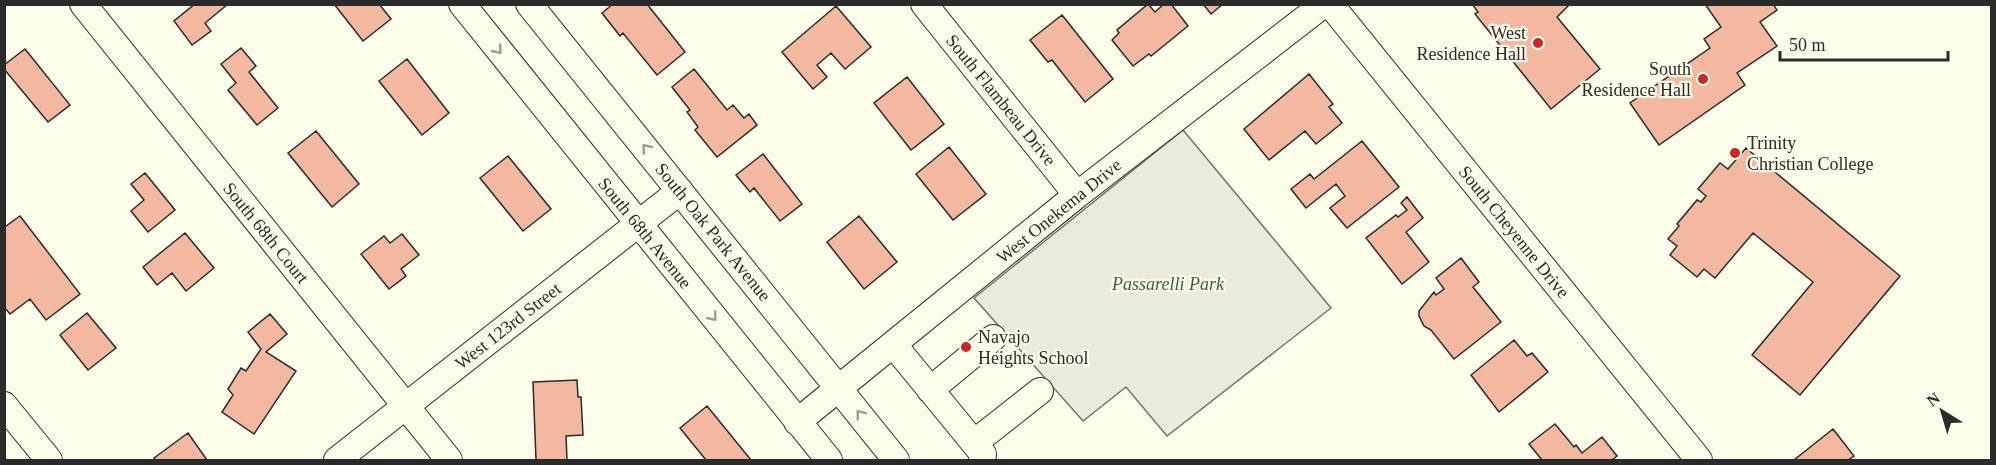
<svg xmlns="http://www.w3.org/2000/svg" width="1996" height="465" viewBox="0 0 1996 465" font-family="'Times New Roman',serif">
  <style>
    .green { fill: #ecebdb; stroke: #74746e; stroke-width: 1.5 }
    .building { fill: #f2b8a0; stroke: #2b2b2b; stroke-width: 1.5 }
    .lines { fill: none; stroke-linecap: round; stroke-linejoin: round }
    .minor-casing { stroke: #2b2b2b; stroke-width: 28 }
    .minor { stroke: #fdfbea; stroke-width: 26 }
    .oneway { stroke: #9e9d94 }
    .poi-dot { fill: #c62828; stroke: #fdfbea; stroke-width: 2 }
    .labels { text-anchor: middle; stroke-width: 4.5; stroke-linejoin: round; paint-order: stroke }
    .poi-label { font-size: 18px; fill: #2b2b2b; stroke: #fdfbea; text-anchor: end }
    .street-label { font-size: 18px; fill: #2b2b2b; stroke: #fdfbea }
    .park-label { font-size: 18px; font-style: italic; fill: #34623c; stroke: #fdfbea }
  </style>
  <rect width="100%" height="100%" fill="#fdfbea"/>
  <path class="green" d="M1183 130 1331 308 1167 436 1126 387 1083 421 974 298Z"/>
  <path class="building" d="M195 4H228L205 23 211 31 192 45 174 21Z
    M334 4H379L391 19 363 41Z
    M613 4H647L685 52 657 75 623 33 620 36 602 13Z
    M1148 4 1155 12 1164 4H1171L1188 26 1151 56 1149 54 1133 66 1112 40 1119 33 1117 30Z
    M1203 4H1223L1211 14Z
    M1472 4H1570L1557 17 1600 69 1551 109 1475 14 1478 12Z
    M1705 4H1773L1777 10 1760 22 1777 46 1737 73 1745 85 1659 145 1630 103 1710 48 1704 39 1721 27Z
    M836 6 871 47 845 69 831 53 817 65 827 77 813 89 782 52Z
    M1062 15 1113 79 1085 102 1052 60 1048 62 1030 40Z
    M241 48 256 66 249 72 278 108 257 125 228 90 236 83 221 64Z
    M25 49 70 105 48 122 4 69V65Z
    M407 59 449 113 422 135 379 81Z
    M694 69 727 110 733 105 744 118 749 114 757 125 717 157 695 130 698 127 687 112 690 110 672 87Z
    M1309 74 1333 104 1329 107 1342 123 1316 144 1305 131 1269 160 1244 129Z
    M907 77 944 124 911 150 874 103Z
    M316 131 359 184 332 207 288 153Z
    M1362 141 1399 187 1347 228 1330 208 1345 196 1336 184 1306 208 1291 189 1310 174 1314 179Z
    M949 147 986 194 953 220 916 174Z
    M1746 148 1900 276 1800 395 1752 355 1813 282 1753 233 1715 278 1704 269 1697 277 1670 255 1677 246 1668 239 1679 226 1677 224 1697 200 1701 202 1706 196 1698 189 1720 163 1728 169Z
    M763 154 802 204 780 221 754 188 750 192 736 175Z
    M508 156 551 209 523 231 480 178Z
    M145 173 175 210 148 232 131 211 144 200 131 184Z
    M1407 197 1423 218 1406 232 1429 262 1402 284 1366 238 1396 215 1398 217 1407 210 1401 203Z
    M20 216 80 294 46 320 30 299 10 314 4 307V224L6 226Z
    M859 216 897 262 864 289 827 242Z
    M185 233 214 268 186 291 172 273 157 285 143 267Z
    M402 234 419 255 401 269 406 276 389 289 361 254 384 236 390 243Z
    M1461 258 1479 282 1473 287 1501 322 1454 359 1431 330 1424 326 1419 316V311L1434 292 1436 295 1444 289 1436 278Z
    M87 313 116 348 88 370 60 335Z
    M270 314 287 334 266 352 296 371 254 434 222 412 233 395 228 389 241 368 246 371 261 349 248 332Z
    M1514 340 1527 356 1532 353 1548 372 1499 412 1471 375Z
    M577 380 578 397H581L583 435 566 436 567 460H536L533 382Z
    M707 406 751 460H706L680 428Z
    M1555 424 1574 447 1576 445 1582 453 1602 437 1617 456 1612 460H1542L1529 444Z
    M1833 429 1854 456 1848 460H1794Z
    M188 433 207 460H156L154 458Z"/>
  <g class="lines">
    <g class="minor-casing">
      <path id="minor" d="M83 4 449 460
        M462 4 829 460
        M529 4 896 460
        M924 4 1077 195
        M1330 4 1699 460
        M893 344 983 454 982 460
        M930 390 993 338
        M4 405 49 460
        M797 422 1077 195 1324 4
        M974 443 1040 391
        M337 460 680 191"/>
    </g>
    <use href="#minor" class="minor"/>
  </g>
  <defs><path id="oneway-chevron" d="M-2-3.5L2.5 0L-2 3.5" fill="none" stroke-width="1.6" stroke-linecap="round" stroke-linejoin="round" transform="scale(1.5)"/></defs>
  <g class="oneway">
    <use href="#oneway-chevron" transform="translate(498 50) rotate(51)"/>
    <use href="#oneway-chevron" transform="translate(646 148) rotate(-129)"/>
    <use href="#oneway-chevron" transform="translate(713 317) rotate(51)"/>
    <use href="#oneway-chevron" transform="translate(860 414) rotate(-128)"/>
  </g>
  <g class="poi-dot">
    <circle cx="1538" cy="43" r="6"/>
    <circle cx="1703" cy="79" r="6"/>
    <circle cx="1735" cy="153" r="6"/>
    <circle cx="966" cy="347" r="6"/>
  </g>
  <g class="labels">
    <g class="poi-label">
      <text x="1526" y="39">West<tspan x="1526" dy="21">Residence Hall</tspan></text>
      <text x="1691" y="75">South<tspan x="1691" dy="21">Residence Hall</tspan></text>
      <text x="1747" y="149" text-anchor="start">Trinity<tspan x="1747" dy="21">Christian College</tspan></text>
      <text x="978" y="343" text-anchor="start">Navajo<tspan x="978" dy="21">Heights School</tspan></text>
    </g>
    <g class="street-label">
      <text transform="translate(1001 100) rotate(51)" y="6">South Flambeau Drive</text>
      <text transform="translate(1059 211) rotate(-39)" y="6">West Onekema Drive</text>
      <text transform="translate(713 232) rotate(51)" y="6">South Oak Park Avenue</text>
      <text transform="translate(1514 232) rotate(51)" y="6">South Cheyenne Drive</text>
      <text transform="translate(266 233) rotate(51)" y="6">South 68th Court</text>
      <text transform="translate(645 233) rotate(51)" y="6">South 68th Avenue</text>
      <text transform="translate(508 326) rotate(-38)" y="6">West 123rd Street</text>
    </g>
    <g class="park-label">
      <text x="1168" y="290">Passarelli Park</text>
    </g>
  </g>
  <rect width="1996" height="465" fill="none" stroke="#2b2b2b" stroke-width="12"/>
  <g transform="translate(1942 411) rotate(323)" stroke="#fdfbea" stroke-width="4.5" paint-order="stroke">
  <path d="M0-4.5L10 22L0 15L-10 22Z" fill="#2b2b2b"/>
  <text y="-9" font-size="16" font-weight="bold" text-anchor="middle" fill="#2b2b2b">N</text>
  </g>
  <path d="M1780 51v9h168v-9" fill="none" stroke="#2b2b2b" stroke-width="3"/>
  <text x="1789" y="51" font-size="18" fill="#2b2b2b" stroke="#fdfbea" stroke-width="4.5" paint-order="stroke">50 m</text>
</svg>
